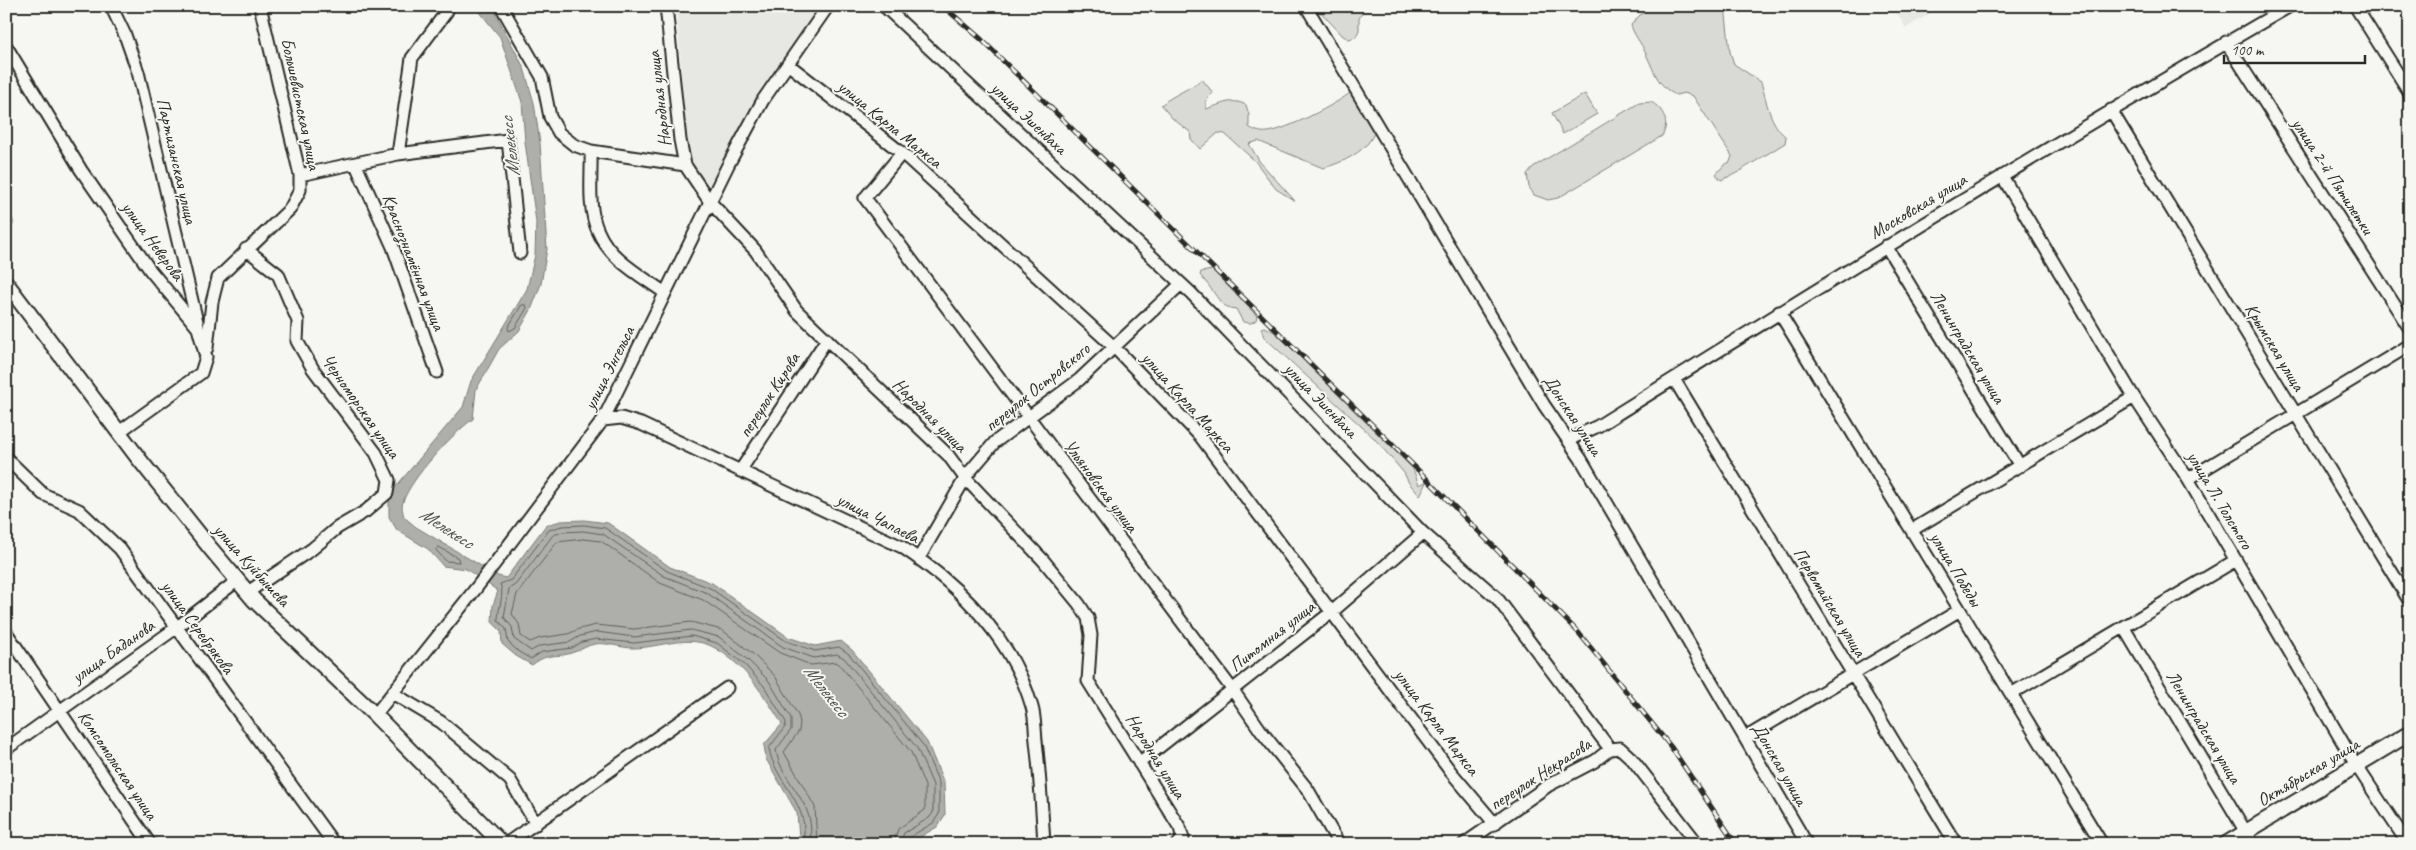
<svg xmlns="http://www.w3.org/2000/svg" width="2416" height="850" viewBox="0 0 2416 850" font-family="Caveat,sans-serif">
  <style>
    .built { fill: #e7e7e3 }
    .green { fill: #d9d9d5; stroke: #828280 }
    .water { fill: #aeaeab; stroke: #7a7a78 }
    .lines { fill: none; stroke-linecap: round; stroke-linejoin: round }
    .shore { stroke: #5f5f5e; stroke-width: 1 }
    .minor-casing { stroke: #2b2b2b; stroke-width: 15 }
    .major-casing { stroke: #2b2b2b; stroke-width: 18 }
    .minor { stroke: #f6f6f2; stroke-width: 11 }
    .major { stroke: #f6f6f2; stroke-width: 14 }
    .rail-casing { stroke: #2b2b2b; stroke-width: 5 }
    .rail { stroke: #f6f6f2; stroke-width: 3; stroke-dasharray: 9; stroke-linecap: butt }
    .labels { text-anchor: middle; stroke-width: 4; stroke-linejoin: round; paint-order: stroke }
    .street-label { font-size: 18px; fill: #2b2b2b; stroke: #f6f6f2 }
    .water-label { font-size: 19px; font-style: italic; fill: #525251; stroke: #f6f6f2 }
  </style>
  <rect width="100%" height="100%" fill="#f6f6f2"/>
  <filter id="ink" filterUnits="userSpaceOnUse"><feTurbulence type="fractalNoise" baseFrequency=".02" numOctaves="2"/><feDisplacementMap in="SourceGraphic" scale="10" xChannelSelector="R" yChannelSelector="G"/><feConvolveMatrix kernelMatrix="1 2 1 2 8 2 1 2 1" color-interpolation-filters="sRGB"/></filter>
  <g filter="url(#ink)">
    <path class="built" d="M676 6H820L757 97 708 187 691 161 687 141Z
      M1893 6H1942L1906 28Z"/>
    <path class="green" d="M1315 6H1365L1359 19V30L1356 37 1349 39 1343 36Z
      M1655 6H1725L1730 52 1734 64 1761 82C1767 102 1769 123 1786 137L1785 143 1735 174 1721 180 1716 174 1724 165 1730 162 1732 156 1693 96 1684 93 1676 95C1657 86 1654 70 1645 52 1641 42 1634 36 1631 25L1640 15Z
      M1202 79 1213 93 1206 100V109C1221 105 1231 97 1246 105L1249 115V127C1255 131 1261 133 1268 132 1286 130 1337 104 1351 92L1375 130C1369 151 1342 163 1323 168L1258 141 1249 144 1260 162 1295 201 1276 189 1255 161 1225 134 1218 133 1200 149 1191 139 1190 132 1172 118 1161 105C1174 94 1189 90 1202 79Z
      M1585 94 1597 114 1563 134 1552 113Z
      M1651 102C1664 109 1670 123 1662 136L1558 198 1548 200 1534 195 1529 187 1527 174 1533 167 1639 103Z
      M1212 270 1257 316 1256 320 1251 323 1243 322 1236 309C1220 307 1220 300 1211 289 1208 284 1204 280 1200 275L1201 272Z
      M1265 327 1276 333 1402 458 1413 469 1419 485 1426 482 1420 496 1409 483 1404 473 1374 438 1264 337 1261 328Z"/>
    <path class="water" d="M475 6H490L495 12 524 68 534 103 540 143 547 249 541 284 531 310 519 331 499 349 476 390 473 419C452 434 411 478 403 502 401 507 403 512 404 517L416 527 498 576 506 578 546 525 561 521 584 520 608 523 670 567 712 583 788 637 815 646 841 641 852 650 927 742 944 783 945 815 937 827 908 844H797L799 838 797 813 766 759 764 745 782 724C764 695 745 665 715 648 689 633 660 648 633 648 621 648 607 642 595 644 587 645 582 650 574 652 556 659 550 651 532 665L516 656 502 644 501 631 492 622 493 605 498 591 466 569 443 566 428 549 397 530 389 517V502L393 490 463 407 471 381 527 289 535 255 536 222 525 142 522 102 500 37Z"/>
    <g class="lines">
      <path class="shore" d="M522 305H526L527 308 515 328 509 331 508 328Z
        M439 547 458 558 459 562 446 561 436 550Z
        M802 844C814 807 774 782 769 748L785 727 786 722 764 686 744 664 717 643 692 636 634 643 596 639 582 642 572 648 542 652 531 659 519 652 508 642 506 629 498 620C498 608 505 594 500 584L511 580 549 530 562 526 584 525 605 528 667 571 710 588 786 641 815 651 839 647 849 654 923 745 939 783V814L933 823 908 838 907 844
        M809 844C820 804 781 784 776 750L791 730V718L769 681 748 660 719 637 691 630 634 637 597 632 580 636 570 642 540 646 531 651 514 639 512 627 504 617 509 589 516 584 553 535 563 532 583 531 603 534 664 576 707 593 783 647 814 658 837 654 844 658 917 748 933 785V813L929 818 904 833 900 844
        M817 844 815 807 784 752 799 731 800 722 798 715 775 676 753 654 722 630 691 622 634 629 596 625 579 629 568 634 540 638 530 642 521 636 519 624 512 614 517 594 557 542 583 539 601 541 660 583 703 600 780 653 811 665 836 662 839 664 911 752 925 786V810L898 829 893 844"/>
      <g class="minor-casing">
        <path id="minor" d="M111 6 125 35 138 72 198 326
          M501 6 542 77 550 117 559 133 574 145 591 151C592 176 587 208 598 231 610 260 642 276 665 293
          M666 6 680 140 685 165 710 202 755 250 797 311 948 455 965 478 1043 560 1079 604 1088 618 1091 635 1088 681 1180 828 1183 839 1178 844
          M884 6 1191 293 1423 533 1497 598 1610 749 1620 748 1632 759 1698 844
          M1306 6 1544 405 1581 459 1807 844
          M2355 6 2410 93
          M2226 42 2410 329
          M6 46 81 170 150 270 198 328 206 357 201 373 119 432
          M789 65 902 153 1114 347 1200 436 1451 772 1495 824
          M2111 110 2410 602
          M591 151 685 165
          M902 153 865 198 1232 689 1261 731 1308 790 1339 844
          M398 154 412 58 447 11
          M356 165 393 247 437 372
          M300 175 398 154 508 140 520 253
          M2002 176 2134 397 2188 479 2356 765 2408 844
          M6 222V223
          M1886 246 2020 466
          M246 249 278 274 298 321 297 341 313 369 376 453 389 480 387 493 366 511 337 528 312 549 248 592
          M1779 312 2102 844
          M207 348 212 302 218 278 290 209 300 190V175L260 6
          M1674 379 1956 844
          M603 420 621 418 641 424 902 547C960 586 1012 638 1032 707 1035 717 1035 730 1036 741 1040 775 1042 809 1044 844
          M1568 440 1598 426C1827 283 2056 141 2290 6
          M6 458 43 494 79 510 120 549 334 844
          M740 471 827 339
          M2188 479 2410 345
          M1912 530 2134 397
          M919 558 967 475 995 442 1079 380 1181 284
          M2124 628 2253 844
          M6 632 150 844
          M394 694 441 722 510 780 536 824
          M2011 694 2236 560
          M375 715 477 587 603 420 728 165 763 100 828 6
          M1745 738 1960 610
          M6 749 176 628 238 580
          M1139 763 1333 611 1423 533
          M506 844 727 688
          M1464 844 1549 785 1595 761 1610 749"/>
      </g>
      <g class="major-casing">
        <path id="major" d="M6 283 139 459 211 549 254 600 375 715 502 844
          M2226 844 2410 733"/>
      </g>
      <use href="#minor" class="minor"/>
      <use href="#major" class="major"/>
      <g class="rail-casing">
        <path id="rail" d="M943 6 981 39 1419 471 1578 632 1671 747 1736 844"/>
      </g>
      <use href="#rail" class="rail"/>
    </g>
  </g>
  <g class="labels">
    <g class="street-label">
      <text transform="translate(659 99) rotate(-97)" y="6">Народная улица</text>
      <text transform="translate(301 104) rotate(78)" y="6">Большевистская улица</text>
      <text transform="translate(1029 118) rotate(43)" y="6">улица Эшенбаха</text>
      <text transform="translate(890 124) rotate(39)" y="6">улица Карла Маркса</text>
      <text transform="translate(177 161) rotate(77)" y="6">Партизанская улица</text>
      <text transform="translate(2333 176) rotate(57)" y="6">улица 2-й Пятилетки</text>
      <text transform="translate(1918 206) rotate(-31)" y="6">Московская улица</text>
      <text transform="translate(153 241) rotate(54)" y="6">улица Неверова</text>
      <text transform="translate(414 262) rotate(69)" y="6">Краснознамённая улица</text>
      <text transform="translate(1968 347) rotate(59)" y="6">Ленинградская улица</text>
      <text transform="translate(2275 347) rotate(59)" y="6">Крымская улица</text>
      <text transform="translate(609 368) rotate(-63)" y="6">улица Энгельса</text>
      <text transform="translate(1037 387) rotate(-39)" y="6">переулок Островского</text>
      <text transform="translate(769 395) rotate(-57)" y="6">переулок Кирова</text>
      <text transform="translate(1321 400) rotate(46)" y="6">улица Эшенбаха</text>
      <text transform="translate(1188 402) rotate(48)" y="6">улица Карла Маркса</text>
      <text transform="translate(361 406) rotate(55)" y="6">Черноморская улица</text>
      <text transform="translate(930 415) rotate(45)" y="6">Народная улица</text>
      <text transform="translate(1573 415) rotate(57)" y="6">Донская улица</text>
      <text transform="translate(1101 486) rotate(53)" y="6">Ульяновская улица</text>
      <text transform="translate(2220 500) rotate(59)" y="6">улица Л. Толстого</text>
      <text transform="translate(878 518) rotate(27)" y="6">улица Чапаева</text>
      <text transform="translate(252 565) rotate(48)" y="6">улица Куйбышева</text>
      <text transform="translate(1956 569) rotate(59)" y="6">улица Победы</text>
      <text transform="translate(1830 602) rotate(59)" y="6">Первомайская улица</text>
      <text transform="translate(198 627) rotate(54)" y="6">улица Серебрякова</text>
      <text transform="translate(1272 636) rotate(-38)" y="6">Питомная улица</text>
      <text transform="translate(113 651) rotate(-35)" y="6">улица Баданова</text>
      <text transform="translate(1437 722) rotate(53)" y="6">улица Карла Маркса</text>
      <text transform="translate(2204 727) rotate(59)" y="6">Ленинградская улица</text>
      <text transform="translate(1156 756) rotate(58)" y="6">Народная улица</text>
      <text transform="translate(1780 764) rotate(60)" y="6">Донская улица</text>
      <text transform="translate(118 765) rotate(56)" y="6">Комсомольская улица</text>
      <text transform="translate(2308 772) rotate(-31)" y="6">Октябрьская улица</text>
      <text transform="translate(1540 774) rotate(-33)" y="6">переулок Некрасова</text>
    </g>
    <g class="water-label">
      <text transform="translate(509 147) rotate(-97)" y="7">Мелекесс</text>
      <text transform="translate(447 527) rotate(33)" y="7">Мелекесс</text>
      <text transform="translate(827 690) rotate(52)" y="7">Мелекесс</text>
    </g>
  </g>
  <rect width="2416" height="850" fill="none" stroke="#f6f6f2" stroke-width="25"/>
  <rect x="12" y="12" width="2391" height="825" fill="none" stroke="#2b2b2b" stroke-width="2" filter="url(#ink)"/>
  <path d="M2224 55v8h141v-8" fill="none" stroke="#2b2b2b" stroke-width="2.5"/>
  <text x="2231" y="55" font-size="15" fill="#2b2b2b" stroke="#f6f6f2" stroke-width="4" paint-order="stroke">100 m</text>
</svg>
